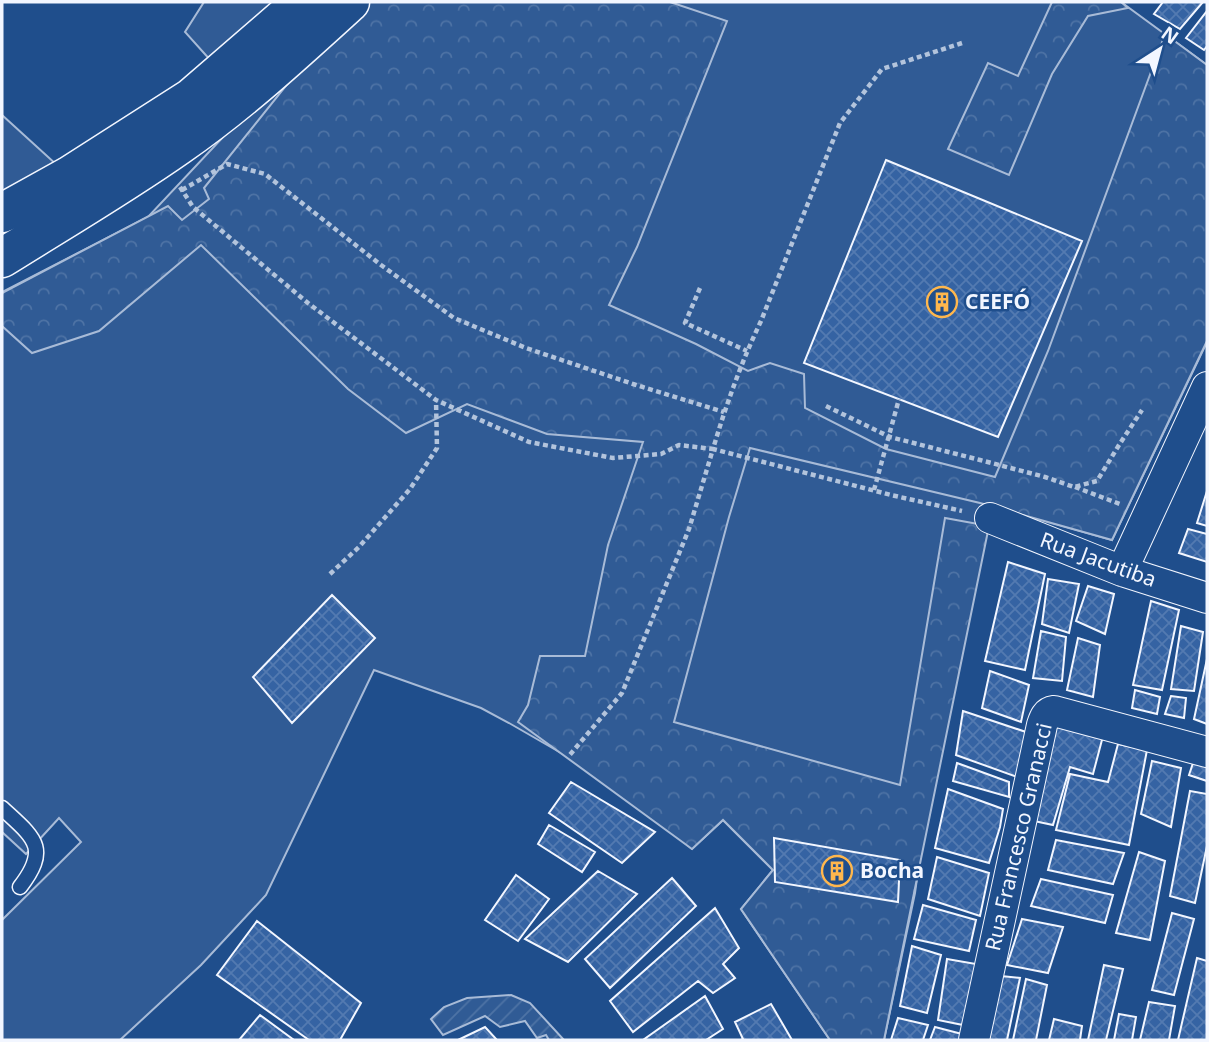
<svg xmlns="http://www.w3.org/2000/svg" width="1209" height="1042" viewBox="0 0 1209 1042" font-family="'Noto Sans',sans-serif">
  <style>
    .built { fill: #305b95; stroke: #a8bbd7; stroke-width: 2 }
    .forest { fill: url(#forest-crowns); stroke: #a8bbd7; stroke-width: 2 }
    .garden { fill: url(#garden-furrows); stroke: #a8bbd7; stroke-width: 2 }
    .building { fill: url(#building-cross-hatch); stroke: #f2f6ff; stroke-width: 2 }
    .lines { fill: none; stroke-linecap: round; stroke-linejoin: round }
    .lane-casing { stroke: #f2f6ff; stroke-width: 17 }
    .street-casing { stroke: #f2f6ff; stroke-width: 32 }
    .secondary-casing { stroke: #f2f6ff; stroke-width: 41 }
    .path { stroke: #b3c4dc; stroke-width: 4.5; stroke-dasharray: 5 3.5; stroke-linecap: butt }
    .lane { stroke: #1f4e8c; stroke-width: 14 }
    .street { stroke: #1f4e8c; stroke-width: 30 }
    .secondary { stroke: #1f4e8c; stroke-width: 38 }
    .labels { text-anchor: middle; stroke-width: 5; stroke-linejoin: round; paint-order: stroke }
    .poi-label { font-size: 21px; font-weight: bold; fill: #f2f6ff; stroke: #1f4e8c; text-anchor: start }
    .street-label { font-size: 21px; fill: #f2f6ff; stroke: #1f4e8c }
  </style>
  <defs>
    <pattern id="forest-crowns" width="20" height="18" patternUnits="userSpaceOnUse" patternTransform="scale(1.75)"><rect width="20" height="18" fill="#305b95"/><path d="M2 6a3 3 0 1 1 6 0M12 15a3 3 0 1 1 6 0" fill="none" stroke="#4e73a5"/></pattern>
    <pattern id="garden-furrows" width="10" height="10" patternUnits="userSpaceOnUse" patternTransform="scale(1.75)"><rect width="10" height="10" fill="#305b95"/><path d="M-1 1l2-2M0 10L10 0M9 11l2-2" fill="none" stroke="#4e73a5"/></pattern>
    <pattern id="building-cross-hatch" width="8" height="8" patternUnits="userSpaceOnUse" patternTransform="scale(1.75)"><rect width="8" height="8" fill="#3563a3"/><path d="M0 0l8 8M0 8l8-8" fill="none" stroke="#537ab1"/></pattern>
  </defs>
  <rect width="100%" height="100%" fill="#1f4e8c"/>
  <path class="built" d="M204 2H302L221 72 185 32Z
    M350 2H1121L1207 65V342L1112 540 994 506 989 526 974 524 957 586 915 893 884 1040H830L741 909 773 870 723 820 692 849 632 799 568 757 509 723 481 708 374 670 266 895 201 965 120 1040H2V920L81 842 59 818 26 854 2 832V292L148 217Z
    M2 115 69 176 2 213Z"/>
  <path class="forest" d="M353 2H670L727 21 637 247 609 305 696 344 748 371 770 363 804 374 805 408 886 449 995 477 1048 351 1165 34 1207 65V341L1112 540 980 503 750 448 729 517 674 722 900 785 945 518 989 526 884 1040H830L741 909 773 870 723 820 692 849 518 722 528 705 540 656H585L608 545 643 442 547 434 467 404 406 433 348 389 201 245 99 331 32 353 2 326V293L168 206 182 220 209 199 204 188Z
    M1052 2H1121L1128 8 1088 16 1052 74 1009 175 948 149 988 63 1018 76Z"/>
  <path class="garden" d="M511 995 530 1003 564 1040H549L546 1035 537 1038 525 1021 500 1027 485 1016 443 1035 431 1019 444 1007 467 998Z"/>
  <path class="building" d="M1163 2H1203L1180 29 1154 14Z
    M1207 11V46L1204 50 1186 38Z
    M886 160 1082 241 998 437 804 363Z
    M1207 491V526L1197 523Z
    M1188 529 1207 534V562L1179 553Z
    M1008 562 1045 574 1025 670 985 661Z
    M1048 579 1079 584 1069 633 1042 624Z
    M1088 586 1114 594 1105 634 1076 621Z
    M332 595 375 638 292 723 253 677Z
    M1151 601 1179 610 1162 690 1133 685Z
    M1181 626 1203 632 1194 691 1171 689Z
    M1041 631 1066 637 1062 681 1033 678Z
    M1078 638 1100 645 1093 697 1067 690Z
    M1207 659V724L1194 719Z
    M990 671 1029 685 1021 722 982 708Z
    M1135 690 1160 697 1157 714 1132 708Z
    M1171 696 1186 698 1184 718 1165 714Z
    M963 711 1026 732 1017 777 956 755Z
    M1057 725 1103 736 1093 774 1070 767 1053 825 1034 821Z
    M1118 744 1147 750 1129 845 1056 830 1070 774 1108 782Z
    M1194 760 1207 764V781L1189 775Z
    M1152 761 1181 768 1171 827 1141 814Z
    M957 763 1009 782V797L953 781Z
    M571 782 655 832 622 863 549 813Z
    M948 789 1003 809 1000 827 989 863 935 848Z
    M1190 791 1207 794V846L1195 903 1170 896Z
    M549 825 595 852 582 872 538 844Z
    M774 838 900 860 898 902 775 882Z
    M1056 840 1124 853 1113 884 1048 870Z
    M1139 852 1165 861 1150 940 1116 933Z
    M937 857 989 873 980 916 928 899Z
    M598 871 637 894 568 962 525 939Z
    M516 875 549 899 518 941 485 920Z
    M672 878 696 906 610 988 585 959Z
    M1041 879 1113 895 1105 923 1031 906Z
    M923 905 976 920 969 951 914 939Z
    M715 908 739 948 723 964 735 978 713 993 698 981 633 1032 610 1001Z
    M1172 913 1194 919 1174 995 1152 990Z
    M1022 919 1063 927 1048 973 1007 965Z
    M257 921 361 1003 340 1040H309L217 975Z
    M912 946 941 955 927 1013 900 1006Z
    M1197 958 1207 961V1040H1178Z
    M947 959 976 964 963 1025 938 1020Z
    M1104 965 1123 969 1106 1040H1088Z
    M1001 976 1020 978 1007 1040H986Z
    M1026 979 1047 985 1036 1040H1013Z
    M705 996 723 1029 706 1040H643Z
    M1149 1002 1175 1006 1169 1040H1140Z
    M771 1004 792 1040H741L743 1039 735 1022Z
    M1119 1014 1136 1017 1132 1040H1114Z
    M260 1015 294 1040H239Z
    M898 1018 928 1025 923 1040H891Z
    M1054 1019 1082 1026 1080 1040H1049Z
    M485 1027 497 1040H458Z
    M935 1027 962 1034 961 1040H930Z"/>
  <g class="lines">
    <g class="lane-casing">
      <path id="lane" d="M2 808C33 837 51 847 20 887"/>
    </g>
    <g class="street-casing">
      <path id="street" d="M990 518 1122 571 1207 598
        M1122 571 1207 387
        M974 1040 1042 725C1044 719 1046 712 1054 711L1207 752"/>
    </g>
    <g class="secondary-casing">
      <path id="secondary" d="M2 213 69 176 191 98 302 2
        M2 258C61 221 121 186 178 146 240 103 295 52 350 2"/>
    </g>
    <path class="path" d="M962 43 882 69 840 123 761 321C741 363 726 405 713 449L891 495 962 511
      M180 187 193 207 308 303 436 400 529 442 613 458 661 454 679 445 713 449 689 529 622 693 568 757
      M182 190 227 164 265 174 381 265 454 318 526 348 633 384 724 412
      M700 288 685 323 747 351
      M826 406 890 437 980 460 1045 477 1074 487 1097 481 1119 445 1142 410
      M1075 487 1120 504
      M874 490 899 399
      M330 574 359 547 410 489 437 448 436 400"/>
    <use href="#lane" class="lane"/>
    <use href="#street" class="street"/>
    <use href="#secondary" class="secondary"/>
  </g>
  <defs>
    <g id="building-ring" transform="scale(1.575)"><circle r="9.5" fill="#1f4e8c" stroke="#ffb74d" stroke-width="1.5"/><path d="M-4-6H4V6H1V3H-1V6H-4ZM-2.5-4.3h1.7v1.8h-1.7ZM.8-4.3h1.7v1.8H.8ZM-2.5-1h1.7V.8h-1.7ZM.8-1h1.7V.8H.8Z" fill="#ffb74d"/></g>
  </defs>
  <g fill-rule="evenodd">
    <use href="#building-ring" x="942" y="302"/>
    <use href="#building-ring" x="837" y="871"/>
  </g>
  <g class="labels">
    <g class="poi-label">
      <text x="965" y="309">CEEFÓ</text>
      <text x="860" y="878">Bocha</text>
    </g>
    <g class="street-label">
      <text transform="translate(1098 560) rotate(20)" y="7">Rua Jacutiba</text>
      <text transform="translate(1019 837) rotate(-77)" y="7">Rua Francesco Granacci</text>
    </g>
  </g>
  <rect width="1209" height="1042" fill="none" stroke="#f2f6ff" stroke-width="7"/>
  <g transform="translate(1160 49) rotate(36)" stroke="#1f4e8c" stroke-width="5" paint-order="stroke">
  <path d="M0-5L12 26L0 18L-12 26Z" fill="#f2f6ff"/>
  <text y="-10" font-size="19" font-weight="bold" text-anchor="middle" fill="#f2f6ff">N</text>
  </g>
</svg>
